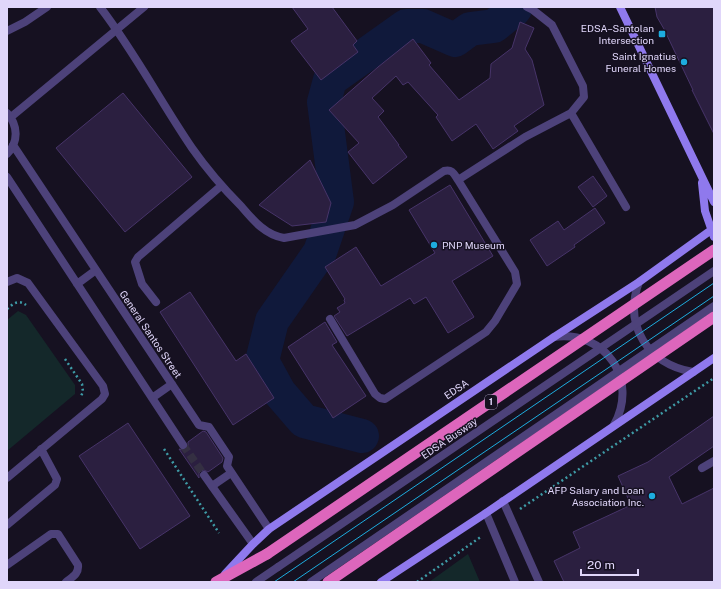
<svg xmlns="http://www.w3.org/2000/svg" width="721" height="589" viewBox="0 0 721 589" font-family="'Public Sans',sans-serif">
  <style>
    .green { fill: #14282a }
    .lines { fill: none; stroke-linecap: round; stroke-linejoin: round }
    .river { stroke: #10193b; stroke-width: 34 }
    .building { fill: #2b1f40; stroke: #473469 }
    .minor-tunnel { stroke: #342f42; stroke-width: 8; stroke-dasharray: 8 4; stroke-linecap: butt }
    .path { stroke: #3e9ba6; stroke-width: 2.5; stroke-dasharray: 2 3; stroke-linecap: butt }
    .service { stroke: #4d427a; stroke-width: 8 }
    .minor { stroke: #4d427a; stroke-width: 8 }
    .secondary { stroke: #8f79ed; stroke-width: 8 }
    .trunk { stroke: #dd66bc; stroke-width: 11 }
    .tram { stroke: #1dacde; stroke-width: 1 }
    .service-bridge { stroke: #4d427a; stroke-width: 8 }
    .trunk-bridge { stroke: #dd66bc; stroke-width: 11 }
    .poi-dot { fill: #1dacde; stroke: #161121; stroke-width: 1.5 }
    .labels { text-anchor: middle; stroke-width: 3; stroke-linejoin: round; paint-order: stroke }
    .shield { fill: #161121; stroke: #a39bb9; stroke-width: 1 }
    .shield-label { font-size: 9px; font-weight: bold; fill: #e0d6fa }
    .poi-label { font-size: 10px; fill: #e0d6fa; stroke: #161121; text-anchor: end }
    .street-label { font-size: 10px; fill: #e0d6fa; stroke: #161121 }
  </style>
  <rect width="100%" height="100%" fill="#161121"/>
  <path class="green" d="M18 311 26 315 75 385V394L7 451V320Z
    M468 554 480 582H429Z"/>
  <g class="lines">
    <path class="river" d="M362 436 304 421 279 392 262 361 272 321 320 252 337 202 324 102 330 80 406 26H423L455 40 470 29 494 26 514 10 516 7"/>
  </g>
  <path class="building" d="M292 7H332L357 41 353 45 358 52 321 80 291 41 308 29Z
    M655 7H714V134L692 90H693L664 29 657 17Z
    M520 22 534 28 525 49 532 60 544 105 514 126 518 131 493 149 476 124 452 141 436 117 438 115 408 82 403 85 396 76 372 98 384 111 378 117 399 145H398L407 157 373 184 348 152 359 143 329 110 378 67 413 39 431 63 429 65 459 100 490 78 491 64 512 48Z
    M123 93 192 177 125 232 56 148Z
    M310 160 331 203 326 222 292 226 259 205Z
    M593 176 607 196 593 207 578 187Z
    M450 185 493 256 452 281 474 317 448 333 426 297 414 304 410 298 347 336 334 316 340 312 337 308 345 303 344 300 345 299 325 267 356 247 381 286 435 253 409 210Z
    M595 208 605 223 574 245 575 247 547 266 530 240 558 221 564 230Z
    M190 292 236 361 246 354 274 398 233 425 160 312Z
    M325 322 337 342 332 345 366 396 333 418 288 347Z
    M714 416V446L669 477 682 504 714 488V582H564L554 561 580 548 573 532 631 505 618 476 648 462Z
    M128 423 190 516 140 549 79 456Z
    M203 431 206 432 223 458 222 462 208 472 204 470 201 471 199 473V478L179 449 183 450 186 449 188 445V442Z"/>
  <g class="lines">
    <path class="minor-tunnel" d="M183 445 204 475"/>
    <path class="path" d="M7 309C13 304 18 299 26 305
      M65 359 82 384 83 392 80 398
      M164 449 219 533
      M520 509 714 378
      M417 582 482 536"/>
    <path class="service" d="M100 7C134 51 160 101 192 148 206 168 223 188 241 206 253 220 265 235 284 238L355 225 393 205 444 171C453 169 454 174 458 180L515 272 517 284 495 321 486 332 385 399 380 398 375 394 330 319
      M527 7 533 10 552 25 583 86 584 97 571 113
      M7 31 25 22 47 7
      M458 180 525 137 571 113 626 207
      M7 282 17 278 28 283 103 386 105 394 102 399 7 478
      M639 282C623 326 648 364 693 372
      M156 302 142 284 135 262 138 257 221 186
      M554 337C606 330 639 380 614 425
      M702 468 714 461
      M212 486 231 473
      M503 501 539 582
      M486 513 515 582
      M7 525 55 485 57 479 41 449
      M7 565 51 534H58L78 565C79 574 72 577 66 582
      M256 582 278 567"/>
    <path class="minor" d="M7 113C18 125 19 142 7 154
      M11 117 144 7
      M13 145 199 425 209 427 229 457 227 466 269 529
      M7 177 183 445
      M77 284 96 270
      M152 398 172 384
      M204 475 253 544"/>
    <path class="secondary" d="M620 7 714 202
      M702 183 705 211 714 237
      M225 574 253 544 269 529 554 337 639 282 714 228
      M381 582 486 513 714 358"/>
    <path class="trunk" d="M216 582 267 554"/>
    <path class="tram" d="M274 582 714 283
      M293 582 714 296"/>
    <path class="service-bridge" d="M278 567 714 271
      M311 582 714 306"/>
    <path class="trunk-bridge" d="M267 554 714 250
      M328 582 714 317"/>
  </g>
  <g class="poi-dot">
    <rect x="658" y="30" width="8" height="8" rx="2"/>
    <circle cx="684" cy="62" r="4"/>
    <circle cx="434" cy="245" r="4"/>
    <circle cx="652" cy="496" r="4"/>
  </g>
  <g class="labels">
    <rect class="shield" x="485" y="395" width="12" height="14" rx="3"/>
    <g class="shield-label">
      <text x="491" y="405">1</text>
    </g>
    <g class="poi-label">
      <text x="654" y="32">EDSA–Santolan<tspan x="654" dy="12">Intersection</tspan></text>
      <text x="676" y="60">Saint Ignatius<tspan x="676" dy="12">Funeral Homes</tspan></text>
      <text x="442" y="249" text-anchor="start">PNP Museum</text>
      <text x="644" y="494">AFP Salary and Loan<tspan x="644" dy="12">Association Inc.</tspan></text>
    </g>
    <g class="street-label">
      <text transform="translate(151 334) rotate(56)" y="4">General Santos Street</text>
      <text transform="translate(456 389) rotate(-34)" y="4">EDSA</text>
      <text transform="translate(449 438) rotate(-34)" y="4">EDSA Busway</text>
    </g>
  </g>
  <rect width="721" height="589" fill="none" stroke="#e0d6fa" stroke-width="16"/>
  <path d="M581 569v6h57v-6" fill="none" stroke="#e0d6fa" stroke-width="2"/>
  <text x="587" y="569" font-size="12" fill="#e0d6fa" stroke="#161121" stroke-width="3" paint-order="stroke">20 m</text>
</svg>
